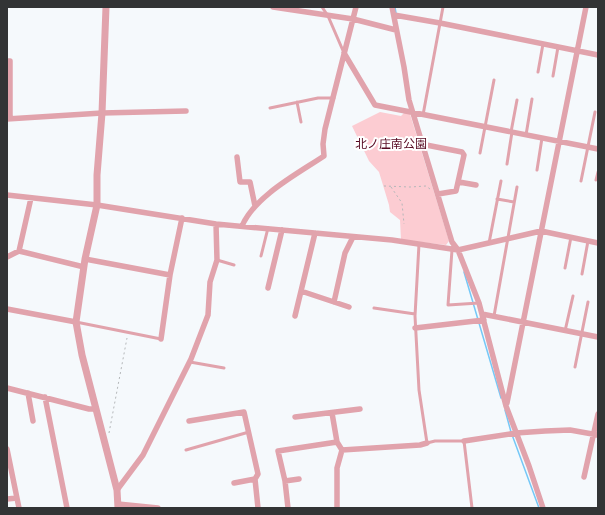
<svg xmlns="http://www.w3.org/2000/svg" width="605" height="515" viewBox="0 0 605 515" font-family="'Public Sans','Noto Sans JP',sans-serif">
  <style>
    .green { fill: #fcccd2 }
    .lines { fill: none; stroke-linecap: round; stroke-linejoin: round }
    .stream { stroke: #75c8f7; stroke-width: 1.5 }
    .path { stroke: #b4b7b9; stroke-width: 1; stroke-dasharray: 2 3; stroke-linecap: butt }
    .service { stroke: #e1a3ac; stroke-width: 3 }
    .minor { stroke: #e1a3ac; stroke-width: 5.5 }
    .tertiary { stroke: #e1a3ac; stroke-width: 7 }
    .labels { text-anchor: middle; stroke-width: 4; stroke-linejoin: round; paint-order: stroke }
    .park-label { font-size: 12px; fill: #560921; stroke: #fff }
  </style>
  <rect width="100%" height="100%" fill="#f5f9fc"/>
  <path class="green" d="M380 112 401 116 405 112 410 114 449 241 446 245 401 240 400 220 390 212 389 205 379 172 369 161 352 126Z"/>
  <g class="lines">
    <path class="stream" d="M395 7 396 13
      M464 272 501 398
      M505 410 511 432 539 508"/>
    <path class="path" d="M384 186 410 187 426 186 430 189
      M391 187 402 203 404 224
      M109 433 127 338"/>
    <path class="service" d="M322 7 328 16 344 53
      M538 72 543 44
      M553 76 558 47
      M297 102 301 122
      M270 108 318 98H334
      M423 115 443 7
      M511 132 517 100
      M526 135 532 99
      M480 153 494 80
      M507 164 512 132
      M537 170 542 138
      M596 180 598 172
      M581 181 595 112
      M497 199 514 202
      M489 243 501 181
      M419 244 415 316 419 390 427 443 435 441H464L472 508
      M452 250 448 305 479 303
      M261 256 268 228
      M217 260 234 265
      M565 268 571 237
      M582 274 588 241
      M374 308 415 314
      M494 316 517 187
      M76 322 161 339
      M565 331 573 296
      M190 362 224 368
      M575 367 588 302
      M186 450 249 432"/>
    <path class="minor" d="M273 7 353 19 396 30
      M392 7 404 67 409 100 452 242 458 250 479 303 506 406 529 466 543 508
      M394 15 440 23 598 55
      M344 53 375 105 598 149
      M7 61H10V118
      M7 119 102 113 186 111
      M421 144 462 152 464 155 456 191 438 194
      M237 157 240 182H250L255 206
      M459 182 476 185
      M7 195 97 205 216 224 392 240 458 250 541 231 598 243
      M242 226C255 196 297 174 324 156L323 144 325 129 356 7
      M19 251 31 198
      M7 257 19 251 84 267
      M85 259 170 275
      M268 288 282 230
      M301 291 349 307
      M334 302 345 253 353 237
      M7 309 76 322
      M482 314 598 337
      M295 316 315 233
      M415 328 484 320
      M161 339 170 275 182 218
      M7 388 89 409H95
      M28 393 33 421
      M45 397 67 508
      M507 403 586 7
      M332 413 337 442 342 450
      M295 417 360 409
      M189 421 244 412 258 474 255 479 258 508
      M464 441 516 433 545 431 570 430 598 435
      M7 449 19 508
      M584 477 598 414
      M299 479 285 481 278 451 337 442
      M285 481 288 508
      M234 483 255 479
      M117 490 143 455 191 359 208 315 210 282 217 260 216 224
      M7 499 17 498
      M118 504 158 508
      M337 508V468L342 450 420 445 427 443"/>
    <path class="tertiary" d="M106 7 102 113 97 175V205L85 259 76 322 82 355 117 490 118 508"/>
  </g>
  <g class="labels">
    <g class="park-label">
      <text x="391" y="148">北ノ庄南公園</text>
    </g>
  </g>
  <rect width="605" height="515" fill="none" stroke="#323435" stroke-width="16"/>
</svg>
